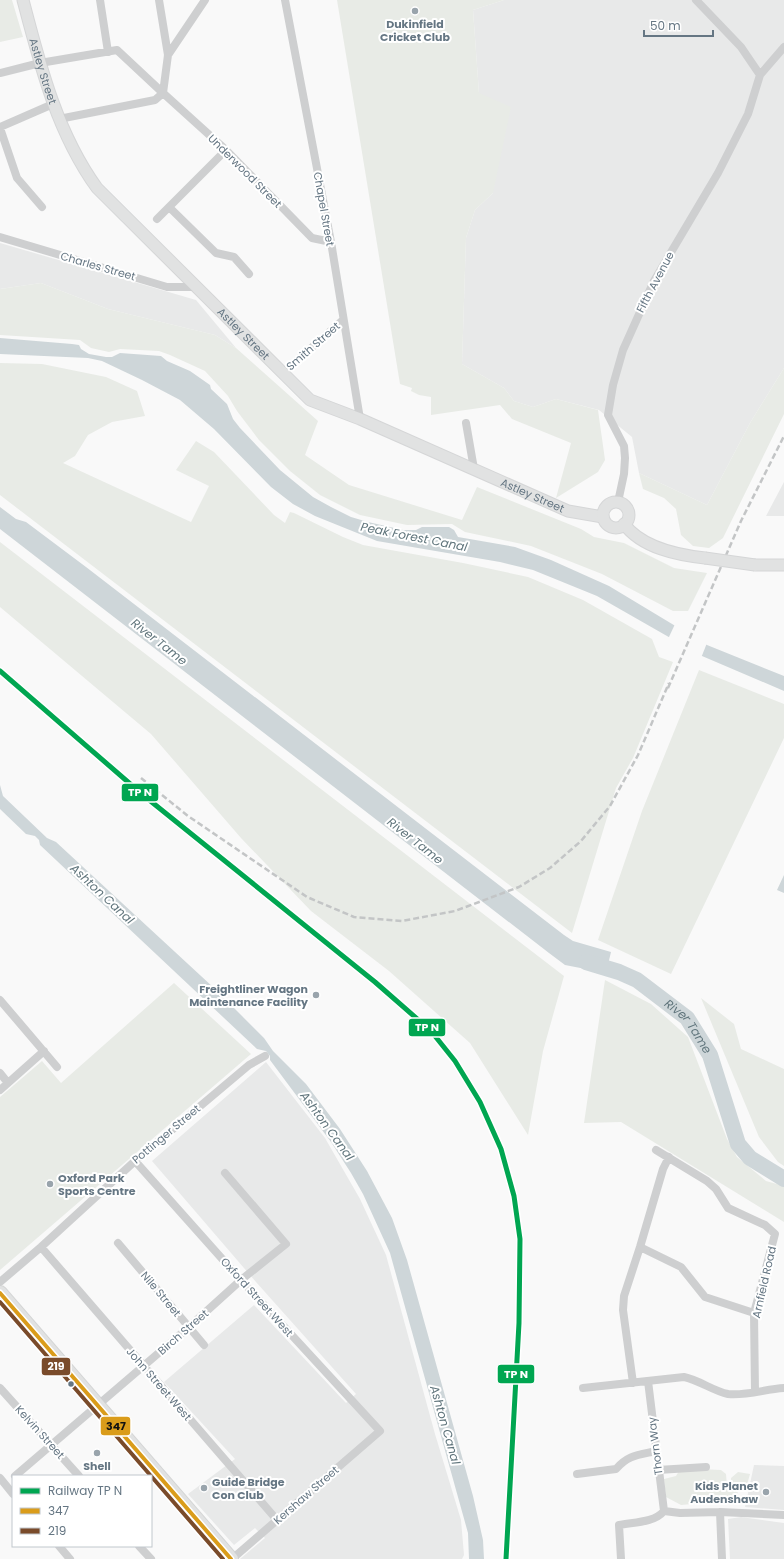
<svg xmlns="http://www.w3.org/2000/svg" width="784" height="1559" viewBox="0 0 784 1559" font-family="Poppins,sans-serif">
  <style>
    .built { fill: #e8e9e9 }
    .green { fill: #e8ebe6 }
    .water { fill: #ced6d9 }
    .pier { fill: #f9f9f9 }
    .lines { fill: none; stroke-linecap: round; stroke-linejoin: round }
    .river { stroke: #ced6d9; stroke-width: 16 }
    .secondary-casing { stroke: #d5d6d7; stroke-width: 13 }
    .highway-casing { stroke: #d5d6d6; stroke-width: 16 }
    .street { stroke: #cecfd0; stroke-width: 8 }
    .secondary { stroke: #e1e2e2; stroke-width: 11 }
    .highway { stroke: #e1e2e2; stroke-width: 14 }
    .rail { stroke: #c3c5c6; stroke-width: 2.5; stroke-dasharray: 6 3; stroke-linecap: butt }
    .secondary-bridge-casing { stroke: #d5d6d7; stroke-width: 13; stroke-linecap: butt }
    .secondary-bridge { stroke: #e1e2e2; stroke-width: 11 }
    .bus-1-casing { stroke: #fff; stroke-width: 7 }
    .bus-2-casing { stroke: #fff; stroke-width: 7 }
    .bus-1 { stroke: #da9c1a; stroke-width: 4 }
    .bus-2 { stroke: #7a4b2a; stroke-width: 4 }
    .rail-1-casing { stroke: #fff; stroke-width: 8 }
    .rail-1 { stroke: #00a651; stroke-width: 5 }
    .poi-dot { fill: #99a4ac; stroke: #fff; stroke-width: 1.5 }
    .bus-dot { fill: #657683; stroke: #fff; stroke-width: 1.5 }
    .labels { text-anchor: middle; stroke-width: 4; stroke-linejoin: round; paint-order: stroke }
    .poi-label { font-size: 11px; font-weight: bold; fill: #657683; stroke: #fff }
    .street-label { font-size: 11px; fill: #657683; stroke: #fff }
    .water-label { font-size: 12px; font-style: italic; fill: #60757c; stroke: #fff }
    .line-badge { stroke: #fff; stroke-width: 1.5 }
    .badge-label { font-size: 11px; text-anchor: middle; font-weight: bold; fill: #fff }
    .pale-badge-label { font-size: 11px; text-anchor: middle; font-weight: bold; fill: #111 }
  </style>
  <rect width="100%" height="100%" fill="#f9f9f9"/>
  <path class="built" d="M504 0H784V368L750 423 707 505 639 473 632 437 599 410 556 399 533 407 514 401 504 388 462 364 466 238 475 210 493 193 479 93 473 10Z
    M0 243 196 300 236 348 215 335 108 309 41 283 0 289Z
    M784 482V516H766Z
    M266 1062 325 1138 360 1199 386 1255 435 1434 461 1520 464 1555 462 1559H240L265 1538 255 1528 234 1545 188 1494 235 1459 164 1382 254 1305 346 1403 356 1394 256 1282 152 1161Z
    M754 1465 784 1466V1510L745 1507Z
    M741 1517 784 1523V1559H730L728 1519Z"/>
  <path class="green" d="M0 0H12L23 37 0 42Z
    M337 0H504L473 10 479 93 511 107 493 193 475 210 466 238 462 364 504 388 514 401 533 407 556 399 598 410 605 460 598 472 556 498 571 443 512 419 500 405 431 415V397L419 395 411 391 412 388 400 384Z
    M41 283 108 309 215 335 236 348 318 421 305 455 349 485 462 520 477 487 581 529 594 537 624 543 674 568 707 573 688 611H673L602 574 531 546 465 532 452 524 407 525 360 515 320 495 290 471 259 440 237 411 228 396 205 371 170 355 159 351 120 349 109 352 91 348 80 340 0 335V289Z
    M0 363 42 364 106 377 137 391 145 416 112 422 88 435 75 456 63 463 191 522 209 486 176 470 196 441 214 452 274 515 285 523 290 512 294 513 343 537 363 545 463 563 528 577 583 600 652 639 659 657 673 662 633 758 616 788 572 933 0 495Z
    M784 368V414L723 538 709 548 693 546 681 535 676 509 664 498 643 489 639 473 707 505 750 423Z
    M0 542 564 976 543 1051 528 1135 470 1043 389 971 311 911 241 838 151 734 0 607Z
    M699 670 784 704V738L671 974 598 940 642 811Z
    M605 980 651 1004 688 1037 727 1139 737 1157 766 1181 784 1186V1222L621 1122 584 1123Z
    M174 983 251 1054 0 1270V1097L42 1061 61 1083Z
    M701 998 734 1024 741 1049 784 1069V1166L778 1162 759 1137Z
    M699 1469 721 1470 726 1474 727 1487H731V1478L738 1472 750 1474 745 1492 738 1490 736 1505 702 1503 681 1505 666 1497 664 1479 676 1476 679 1471Z"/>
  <path class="water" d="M0 338 72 344 79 345 81 349 89 354 106 357H112L120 353 161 356 167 361 190 371 210 385 211 389 227 404 233 419 240 428 280 470 313 497 331 507 351 517 368 522 403 530H416L422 527H449L454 530 458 537 515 547 551 560 609 586 707 645 784 676V691L702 656 597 596 533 570 500 562 377 541 315 516 293 504 271 487 214 429 180 400 142 380 102 361 88 358 0 354Z
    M0 507 16 519 26 522 86 567 564 935 573 941 611 952 606 973 565 965 549 953 0 529Z
    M0 785 3 796 47 838 56 842 214 988 264 1038 273 1051 306 1084 340 1129 367 1171 392 1218 407 1260 473 1496 483 1540 484 1559H469L468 1533 390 1253 363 1194 351 1173 331 1142 270 1060V1056L266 1051 257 1049 40 845 39 840 35 836 26 834 0 809Z
    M784 875V893L777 890Z"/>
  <path class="pier" d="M676 622 707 643 701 658 668 639Z"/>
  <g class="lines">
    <path class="river" id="s1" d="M586 962 619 972 637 980 687 1018 710 1055 738 1144 750 1158 784 1179"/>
    <g class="secondary-casing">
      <g id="secondary">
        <path id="s2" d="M23 0C40 65 57 133 97 188L310 400 360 419 568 511 603 517"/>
        <circle cx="616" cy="515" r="13"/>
        <path d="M624 524C642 548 677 555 705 558"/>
        <path d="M755 565H784"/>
      </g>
    </g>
    <g class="highway-casing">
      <path id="highway" d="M0 1293 231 1559"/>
    </g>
    <path class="street" d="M100 0 108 52
      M159 0 168 55 163 93 226 150 312 238 331 242
      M285 0 331 242 360 419
      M696 0 741 47 760 75
      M168 55 205 0
      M0 73 40 63 117 50 163 93 155 100 59 119
      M0 127 53 104
      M0 128 17 178 42 207
      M169 207 216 253 234 257 249 274
      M157 219 226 150
      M0 237 167 287H196
      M283 373 343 320
      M466 423 474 469
      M618 502 624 474 625 458 624 446 608 415 613 385 623 350 654 281 718 173 748 114 760 75 784 47
      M0 1000 57 1067
      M0 1073 8 1083
      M0 1090 44 1051
      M656 1150 707 1181 716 1189 728 1208 765 1225 775 1234 754 1313 755 1392
      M135 1161 241 1280 380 1431 232 1559
      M118 1243 204 1345
      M41 1247 277 1520
      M640 1247 681 1267 705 1297 754 1313
      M0 1282 41 1247 135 1161 249 1065 265 1056
      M648 1381 664 1511
      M633 1383 623 1310 624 1296 640 1247 663 1169 669 1157
      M0 1388 79 1476
      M583 1388 684 1377C699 1380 713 1391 728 1394 746 1396 766 1389 784 1388
      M658 1470 706 1467
      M577 1474 616 1469C628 1455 638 1455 656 1451
      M15 1476 189 1327 241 1280 286 1244 225 1173
      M0 1478 13 1494
      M664 1511 680 1513 720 1512 784 1515
      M720 1512 722 1559
      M59 1546 70 1559
      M139 1546 151 1559
      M621 1559 619 1525C634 1522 654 1523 664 1511"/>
    <use href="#secondary" class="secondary"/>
    <use href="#highway" class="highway"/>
    <path class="rail" d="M668 688 741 521 784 436
      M141 778 188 816 307 897 354 917 402 921 455 911 519 887 550 868 581 841 610 806 638 755 669 683"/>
    <g class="secondary-bridge-casing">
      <path id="secondary-bridge" d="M705 558 755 565"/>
    </g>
    <use href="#secondary-bridge" class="secondary-bridge"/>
    <g class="bus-1-casing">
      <path id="bus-1" d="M0 1293 231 1559"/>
    </g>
    <g class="bus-2-casing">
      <path id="bus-2" d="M0 1302 151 1476
        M151 1476 223 1559"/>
    </g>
    <use href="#bus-1" class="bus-1"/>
    <use href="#bus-2" class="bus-2"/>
    <g class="rail-1-casing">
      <path id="rail-1" d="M0 671 143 795 375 982 431 1031 455 1061 480 1102 501 1149 514 1196 520 1239 519 1323 506 1559"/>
    </g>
    <use href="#rail-1" class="rail-1"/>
  </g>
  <g class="poi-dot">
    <circle cx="415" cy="11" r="4"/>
    <circle cx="316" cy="995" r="4"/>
    <circle cx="50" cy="1184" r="4"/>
    <circle cx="97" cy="1453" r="4"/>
    <circle cx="204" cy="1488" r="4"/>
    <circle cx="766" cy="1492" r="4"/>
  </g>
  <circle class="bus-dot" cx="71" cy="1384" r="3.5"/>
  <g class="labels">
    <g class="poi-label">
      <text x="415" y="28">Dukinfield<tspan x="415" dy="13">Cricket Club</tspan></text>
      <text x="308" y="993" text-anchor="end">Freightliner Wagon<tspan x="308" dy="13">Maintenance Facility</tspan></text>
      <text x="58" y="1182" text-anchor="start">Oxford Park<tspan x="58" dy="13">Sports Centre</tspan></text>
      <text x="97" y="1470">Shell</text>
      <text x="212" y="1486" text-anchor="start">Guide Bridge<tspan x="212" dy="13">Con Club</tspan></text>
      <text x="758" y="1490" text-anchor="end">Kids Planet<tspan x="758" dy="13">Audenshaw</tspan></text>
    </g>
    <g class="street-label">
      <text dy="4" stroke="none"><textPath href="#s2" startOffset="74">Astley Street</textPath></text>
      <text transform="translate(245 171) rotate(45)" y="4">Underwood Street</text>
      <text transform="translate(324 209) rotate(80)" y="4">Chapel Street</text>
      <text transform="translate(98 266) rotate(16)" y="4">Charles Street</text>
      <text transform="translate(655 282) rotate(-62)" y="4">Fifth Avenue</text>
      <text dy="4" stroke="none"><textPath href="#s2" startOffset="410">Astley Street</textPath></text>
      <text transform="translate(313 346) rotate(-41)" y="4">Smith Street</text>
      <text dy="4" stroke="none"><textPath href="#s2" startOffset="746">Astley Street</textPath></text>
      <text transform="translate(166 1134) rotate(-40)" y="4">Pottinger Street</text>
      <text transform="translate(764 1282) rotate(-77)" y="4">Arnfield Road</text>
      <text transform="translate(161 1294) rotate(50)" y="4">Nile Street</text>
      <text transform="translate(257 1297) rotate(48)" y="4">Oxford Street West</text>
      <text transform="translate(183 1332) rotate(-41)" y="4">Birch Street</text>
      <text transform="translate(159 1384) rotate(49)" y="4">John Street West</text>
      <text transform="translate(40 1432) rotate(48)" y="4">Kelvin Street</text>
      <text transform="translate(655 1446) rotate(-97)" y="4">Thorn Way</text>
      <text transform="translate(306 1495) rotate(-41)" y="4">Kershaw Street</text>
    </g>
    <g class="water-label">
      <text transform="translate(414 537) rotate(11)" y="4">Peak Forest Canal</text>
      <text transform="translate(159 642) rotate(38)" y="4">River Tame</text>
      <text transform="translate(415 841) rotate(38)" y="4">River Tame</text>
      <text transform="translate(102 894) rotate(43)" y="4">Ashton Canal</text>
      <text dy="4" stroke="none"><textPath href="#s1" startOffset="124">River Tame</textPath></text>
      <text transform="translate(327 1126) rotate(54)" y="4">Ashton Canal</text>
      <text transform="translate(445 1425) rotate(74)" y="4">Ashton Canal</text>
    </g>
  </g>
  <g class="line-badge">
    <rect x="121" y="783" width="38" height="19" rx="4" fill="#00a651"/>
    <rect x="408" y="1018" width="38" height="19" rx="4" fill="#00a651"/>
    <rect x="41" y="1357" width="30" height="19" rx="4" fill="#7a4b2a"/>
    <rect x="497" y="1364" width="38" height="20" rx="4" fill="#00a651"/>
    <rect x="100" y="1416" width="31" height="20" rx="4" fill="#da9c1a"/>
  </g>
  <g class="badge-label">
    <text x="140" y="796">TP N</text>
    <text x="427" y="1031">TP N</text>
    <text x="56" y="1370">219</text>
    <text x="516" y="1378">TP N</text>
  </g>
  <g class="pale-badge-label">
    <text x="116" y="1430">347</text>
  </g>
  <rect x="12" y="1475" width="140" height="72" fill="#ffffff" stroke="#c1c8cd"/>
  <rect x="20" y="1488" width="20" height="6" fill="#00a651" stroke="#c1c8cd"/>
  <text x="48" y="1495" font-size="12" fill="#657683">Railway TP N</text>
  <rect x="20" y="1508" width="20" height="6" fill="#da9c1a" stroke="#c1c8cd"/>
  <text x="48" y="1515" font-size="12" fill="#657683">347</text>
  <rect x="20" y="1528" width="20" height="6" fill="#7a4b2a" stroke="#c1c8cd"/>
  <text x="48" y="1535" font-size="12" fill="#657683">219</text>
  <path d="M644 30v6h69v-6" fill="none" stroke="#657683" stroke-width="2"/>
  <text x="650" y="30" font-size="12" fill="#657683" stroke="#ffffff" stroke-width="3" paint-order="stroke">50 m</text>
</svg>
